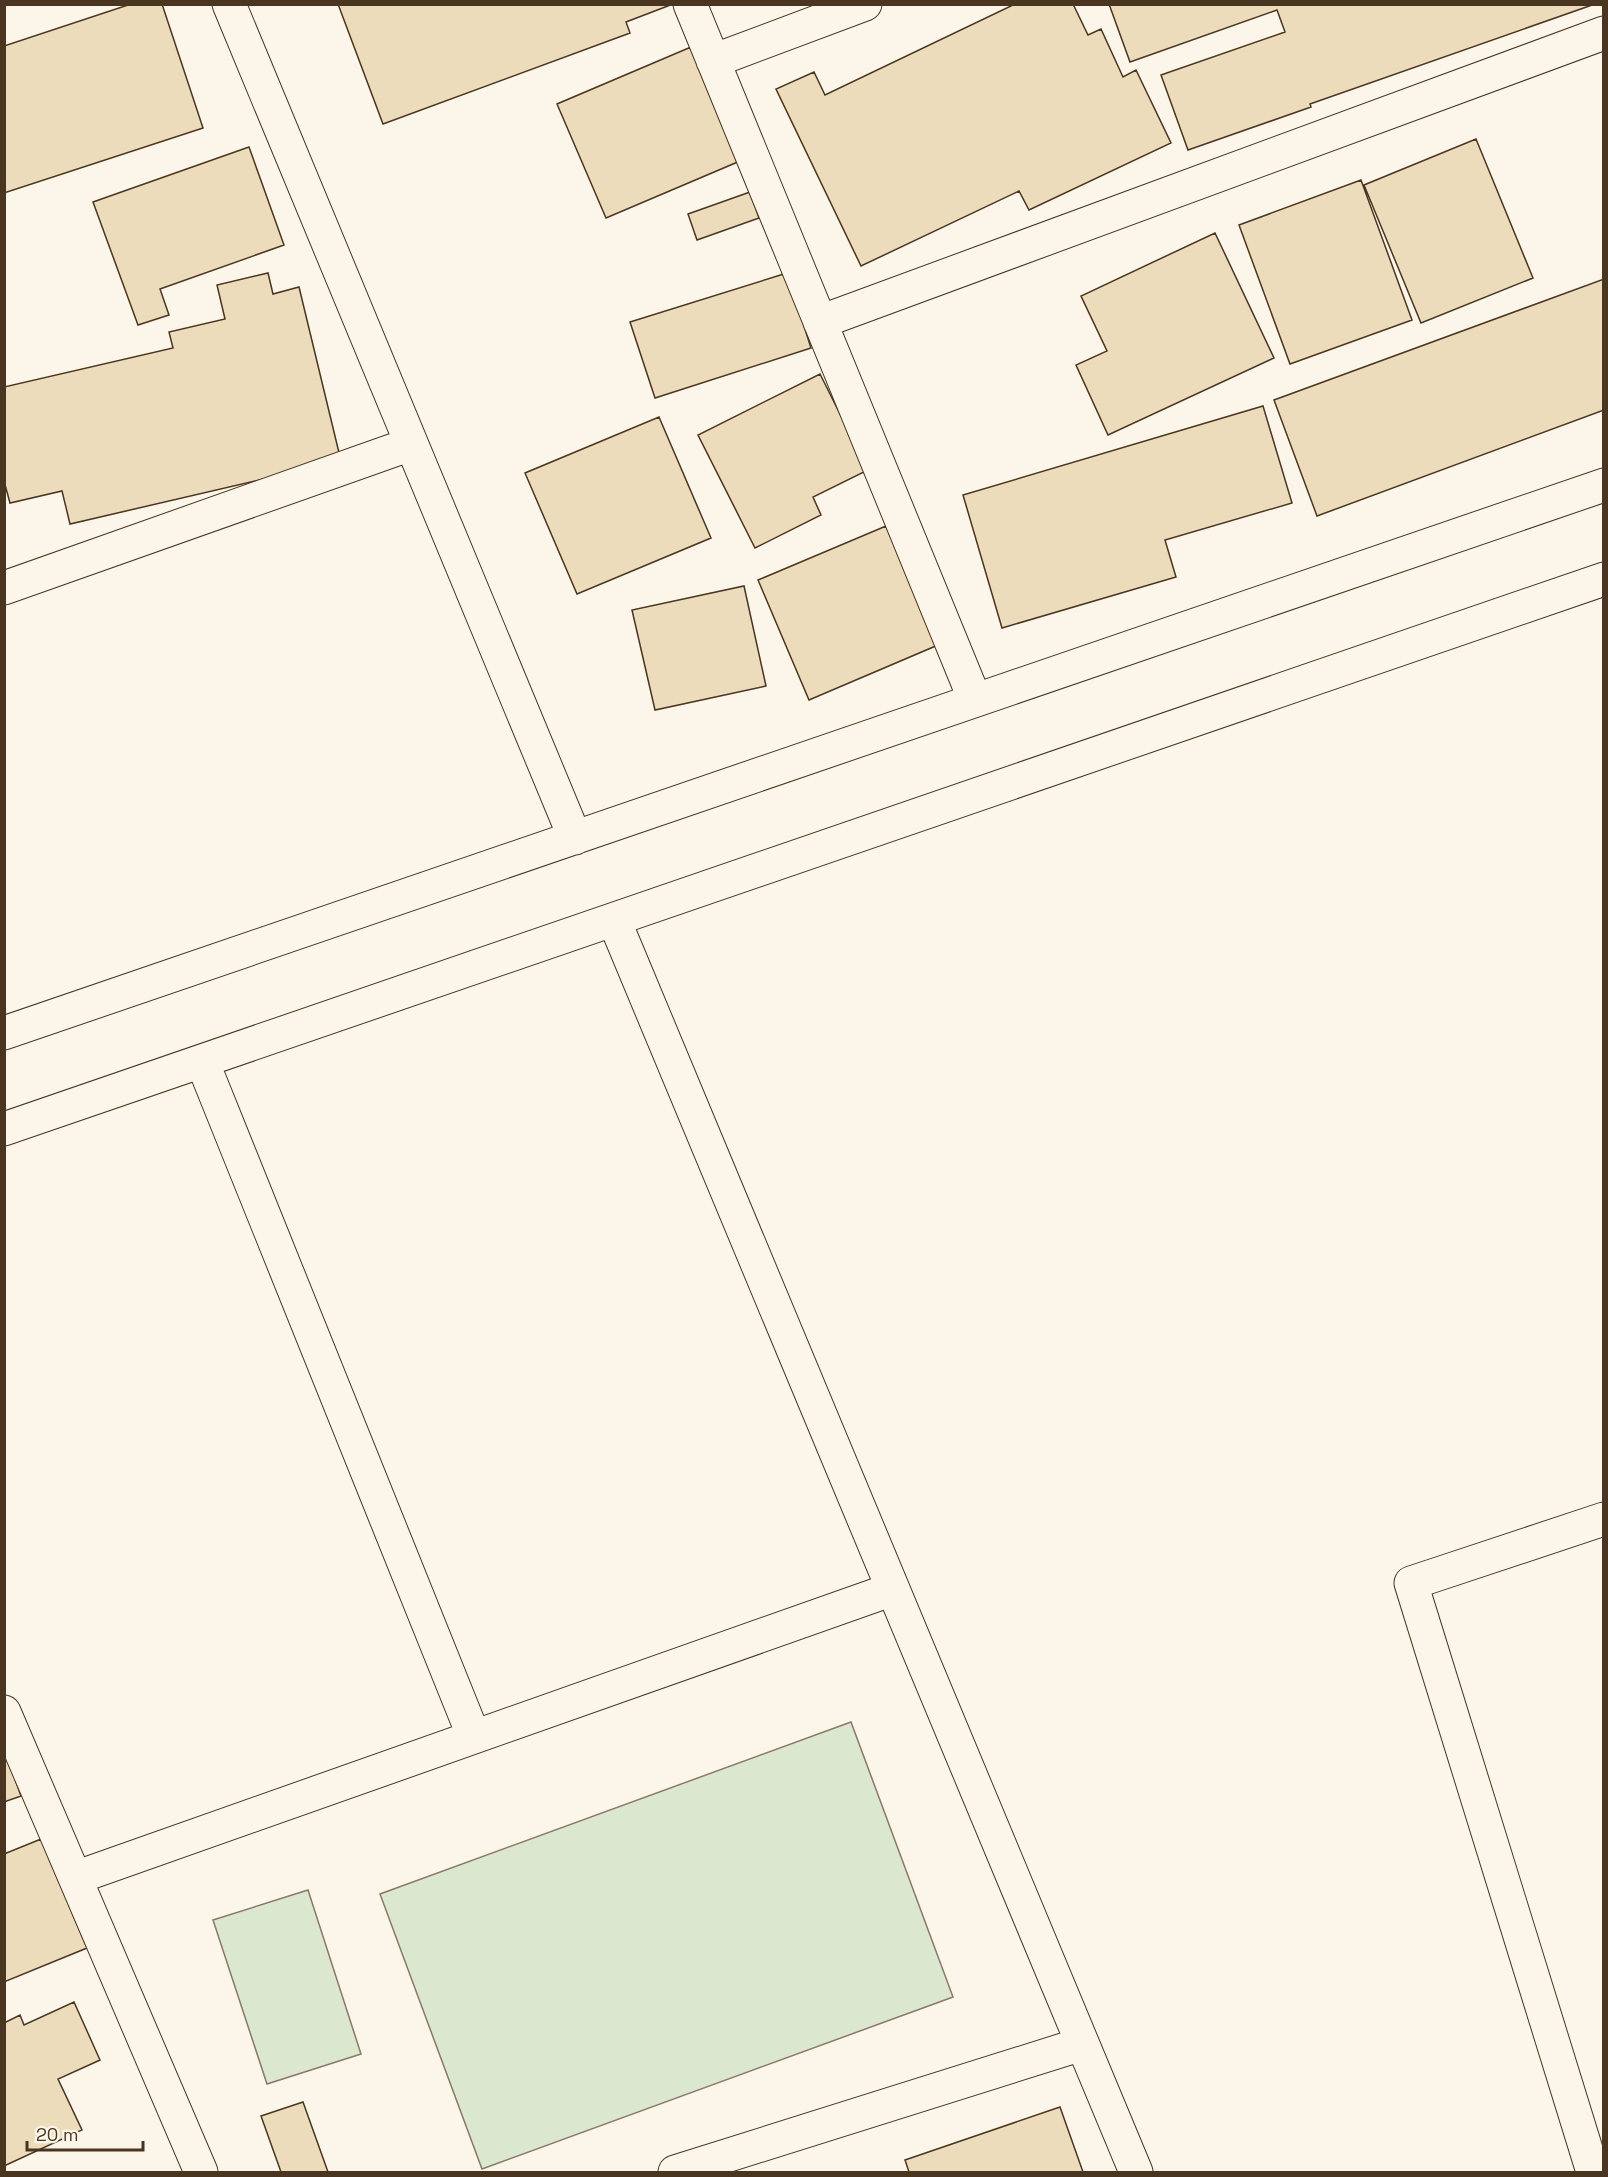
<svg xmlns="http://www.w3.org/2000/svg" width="1608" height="2177" viewBox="0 0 1608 2177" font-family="'Space Grotesk',sans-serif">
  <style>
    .green { fill: #dce7d0; stroke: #887966; stroke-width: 1.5 }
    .building { fill: #ecdcbc; stroke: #4a3520; stroke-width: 1.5 }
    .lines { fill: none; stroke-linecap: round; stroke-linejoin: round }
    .minor-casing { stroke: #4a3520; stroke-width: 35 }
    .minor { stroke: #fbf6e9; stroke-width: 33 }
  </style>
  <rect width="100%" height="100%" fill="#fbf6e9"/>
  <path class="green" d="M851 1722 953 1997 482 2169 380 1894Z
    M308 1890 361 2054 267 2084 213 1920Z"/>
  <path class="building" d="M131 4H162L203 128 4 193V46Z
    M338 4H673L626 22 630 33 383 124Z
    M1015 4H1073L1088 35 1101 29 1123 77 1136 70 1171 143 1029 210 1019 191 861 266 776 89 814 72 825 95Z
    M1109 4H1595L1310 104 1311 107 1188 150 1161 75 1285 32 1277 10 1130 62Z
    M691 47 740 161 606 218 557 104Z
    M1476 139 1533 278 1421 323 1364 185Z
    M249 147 284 245 160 289 169 315 138 325 93 202Z
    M1361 180 1412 320 1290 364 1239 225Z
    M750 192 759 218 697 240 688 214Z
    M1215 233 1274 358 1108 435 1076 365 1107 351 1081 296Z
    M268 273 273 294 299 287 341 461 70 524 62 491 10 503 4 481V387L173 348 169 332 225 319 217 285Z
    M787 273 811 348 655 398 630 322Z
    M1604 279V410L1317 516 1274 400Z
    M820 374 868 470 813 497 821 515 755 548 698 435Z
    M1263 406 1292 503 1165 540 1176 577 1002 628 963 495Z
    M659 417 711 538 577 594 525 473Z
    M886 526 938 645 809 700 758 580Z
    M744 586 766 686 655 710 632 610Z
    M4 1748 21 1796 4 1802Z
    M41 1839 87 1948 4 1982V1854Z
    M74 2002 100 2060 58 2079 82 2130 4 2166V2023L20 2015 24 2025Z
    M303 2102 328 2172H281L261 2116Z
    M1060 2107 1083 2172H909L905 2160Z"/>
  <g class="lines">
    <g class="minor-casing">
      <path id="minor" d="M229 4 575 838
        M690 4 975 700
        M713 61 865 4
        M820 322 1604 33
        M4 588 411 444
        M614 920 1136 2172
        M4 1033 1604 485
        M202 1061 474 1737
        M4 1129 1604 579
        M4 1712 201 2172
        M75 1878 893 1589
        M675 2172 1082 2044
        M1593 2172 1411 1583 1604 1519"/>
    </g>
    <use href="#minor" class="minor"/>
  </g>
  <rect width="1608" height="2177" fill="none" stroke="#4a3520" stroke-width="12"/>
  <path d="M27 2141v9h116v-9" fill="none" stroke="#4a3520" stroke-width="3"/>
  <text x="36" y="2141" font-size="18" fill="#4a3520" stroke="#fbf6e9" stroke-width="4.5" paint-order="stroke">20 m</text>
</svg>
